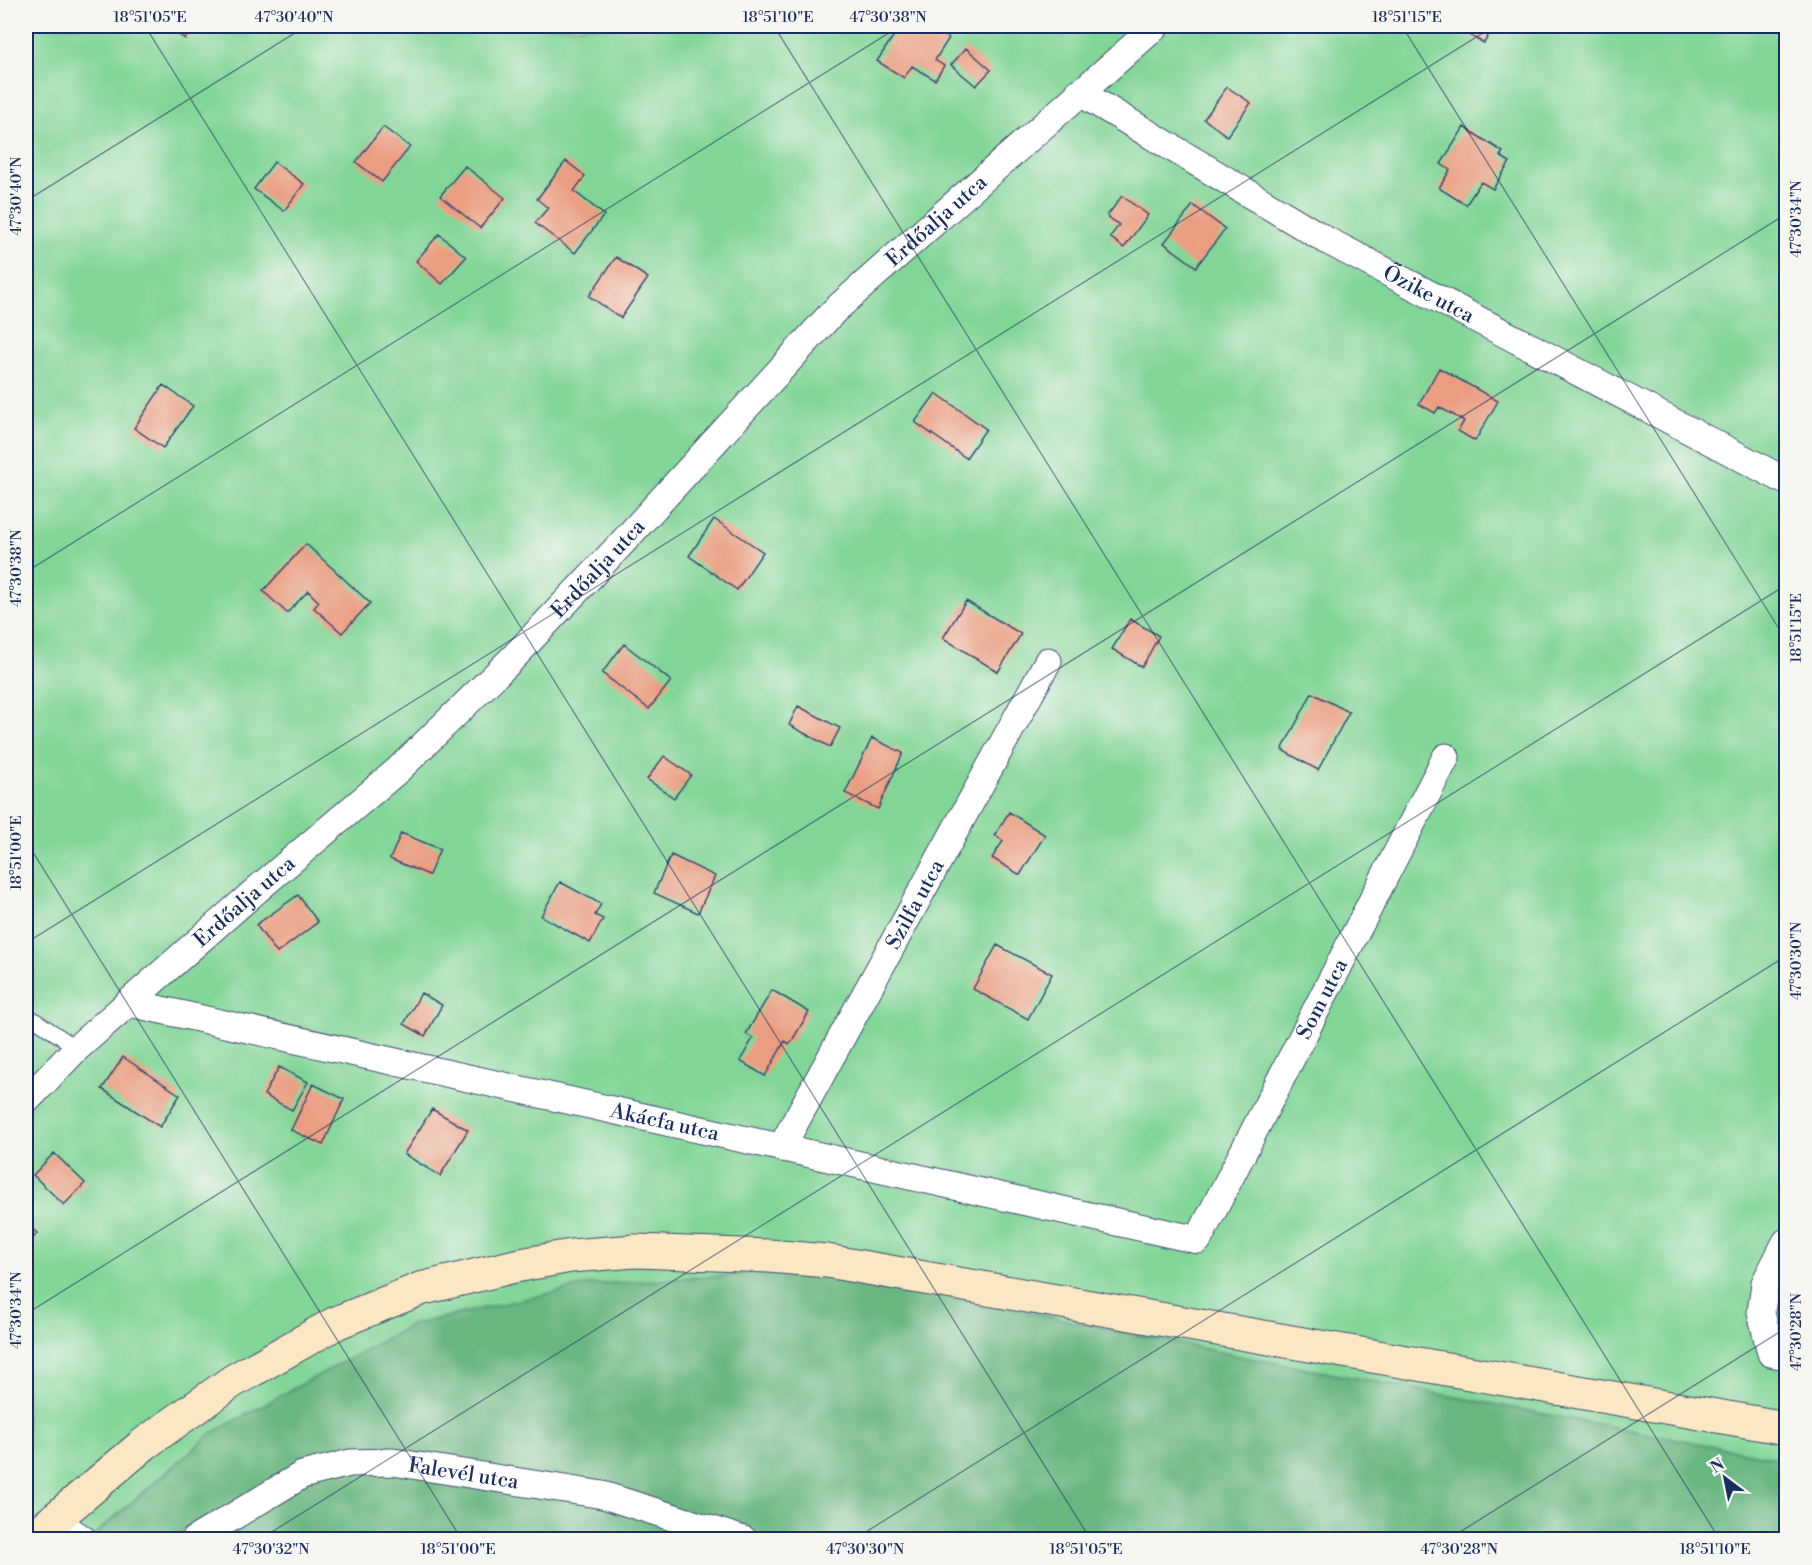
<svg xmlns="http://www.w3.org/2000/svg" width="1812" height="1565" viewBox="0 0 1812 1565" font-family="'Libre Bodoni',serif">
  <style>
    .green { fill: #81d597; stroke: #4e827a; stroke-width: 1.5 }
    .forest { fill: #68b680; stroke: #42726f; stroke-width: 1.5 }
    .building { fill: #ea9d81 }
    .lines { fill: none; stroke-linecap: round; stroke-linejoin: round }
    .lane-casing { stroke: #3c4a6e; stroke-width: 16 }
    .street-casing { stroke: #3c4a6e; stroke-width: 29 }
    .secondary-casing { stroke: #3c4a6e; stroke-width: 35 }
    .lane { stroke: #fff; stroke-width: 14 }
    .street { stroke: #fff; stroke-width: 27 }
    .secondary { stroke: #fae7c3; stroke-width: 33 }
    .ticks { fill: none; stroke: #1b2f5e; stroke-width: 1.5; stroke-opacity: 0.45 }
    .labels { text-anchor: middle; stroke-width: 4.5; stroke-linejoin: round; paint-order: stroke }
    .street-label { font-size: 21px; fill: #1b2f5e; stroke: #f6f6f2 }
    .neatline { fill: none; stroke: #1b2f5e; stroke-width: 2 }
    .ticks-label { font-size: 15px; text-anchor: middle; fill: #1b2f5e }
  </style>
  <rect width="100%" height="100%" fill="#f6f6f2"/>
  <filter id="ink" filterUnits="userSpaceOnUse"><feTurbulence type="fractalNoise" baseFrequency=".0167" numOctaves="2"/><feDisplacementMap in="SourceGraphic" scale="12" xChannelSelector="R" yChannelSelector="G"/><feConvolveMatrix kernelMatrix="1 2 1 2 8 2 1 2 1" color-interpolation-filters="sRGB"/></filter>
  <filter id="wash" filterUnits="userSpaceOnUse"><feTurbulence type="fractalNoise" baseFrequency=".008" numOctaves="4" result="noise"/><feDisplacementMap in="SourceGraphic" scale="24" xChannelSelector="R" yChannelSelector="G"/><feGaussianBlur stdDeviation="1.35" result="paint"/><feColorMatrix in="noise" values="0 0 0 0 0 0 0 0 0 0 0 0 0 0 0 0 0 1.4 0 .05"/><feComposite in="paint" operator="in"/></filter>
  <g filter="url(#wash)">
    <rect width="100%" height="100%" fill="#f4e2cc"/>
    <path class="green" d="M26 26H1786V1460L1239 1356 821 1269 212 1433 89 1539 26 1540Z"/>
    <path class="forest" d="M821 1269 1239 1356 1786 1460V1540H89L212 1433 411 1325 587 1285Z"/>
    <g id="blocks">
      <path class="building" d="M166 26H195L185 39Z
        M900 26H928L949 38 935 60 944 66 935 80 912 66 904 78 877 61Z
        M1451 26H1494L1484 43Z
        M966 48 991 70 976 86 951 65Z
        M1227 87 1251 103 1227 136 1204 119Z
        M383 127 410 147 382 182 356 162Z
        M1464 127 1503 152 1500 156 1510 162 1493 189 1481 182 1466 205 1439 188 1450 170 1441 164Z
        M566 161 585 176 574 191 604 215 575 253 535 223 548 208 537 199Z
        M274 162 304 184 284 211 254 189Z
        M465 166 505 198 480 228 440 196Z
        M1122 196 1148 215 1124 248 1110 237 1119 225 1107 216Z
        M1193 205 1225 229 1196 267 1164 243Z
        M439 234 466 257 442 284 416 261Z
        M616 257 648 278 621 318 589 296Z
        M1439 368 1498 401 1475 441 1458 431 1464 421 1439 407 1435 413 1419 404Z
        M163 385 193 406 163 448 134 428Z
        M936 393 986 429 966 458 915 422Z
        M714 519 763 552 737 590 689 556Z
        M306 544 370 603 342 633 314 608 319 602 308 591 287 613 263 591Z
        M966 601 1021 634 998 672 943 638Z
        M1130 619 1159 636 1142 667 1112 649Z
        M624 644 671 681 649 709 602 673Z
        M1312 693 1349 712 1318 770 1282 750Z
        M798 706 840 728 830 747 789 725Z
        M872 738 903 753 878 809 845 793Z
        M664 756 691 775 674 798 647 779Z
        M1009 812 1045 835 1020 875 992 858 1003 841 995 835Z
        M401 833 440 849 429 875 390 859Z
        M671 855 715 876 698 913 654 893Z
        M560 882 601 904 595 915 603 919 590 943 541 916Z
        M298 895 318 922 277 953 256 925Z
        M997 945 1052 974 1028 1019 973 989Z
        M772 990 809 1012 790 1044 785 1041 765 1076 740 1061 753 1038 746 1034Z
        M421 993 442 1005 425 1036 404 1024Z
        M123 1057 180 1095 160 1127 102 1089Z
        M279 1067 308 1082 292 1110 264 1095Z
        M313 1084 344 1099 323 1145 291 1130Z
        M432 1109 468 1130 440 1176 404 1154Z
        M54 1153 85 1183 64 1205 33 1175Z
        M26 1224 37 1233 26 1247Z"/>
    </g>
  </g>
  <g filter="url(#ink)">
    <use href="#blocks" fill-opacity="0" stroke="#3c4a6e" stroke-width="1.5"/>
    <g class="lines">
      <g class="lane-casing">
        <path id="lane" d="M26 1014 77 1048"/>
      </g>
      <g class="street-casing">
        <g id="street">
          <path id="s1" d="M1079 92 1326 240 1786 481"/>
          <path id="s2" d="M130 1003 1198 1240 1446 757"/>
          <path id="s3" d="M26 1101 77 1048 260 887 398 770 512 659 622 543 834 311 1156 26"/>
          <path id="s4" d="M781 1148 1048 661"/>
          <path d="M1786 1242 1765 1283 1761 1312 1771 1353 1786 1356"/>
          <path d="M53 1519 84 1540"/>
          <path id="s5" d="M194 1540 302 1475 350 1463 393 1462 603 1495 744 1540"/>
        </g>
      </g>
      <g class="secondary-casing">
        <path id="secondary" d="M30 1540 144 1444 233 1381 336 1323 420 1289 515 1266 571 1256 635 1251 769 1256 827 1261 1786 1428"/>
      </g>
      <use href="#lane" class="lane"/>
      <use href="#street" class="street"/>
      <use href="#secondary" class="secondary"/>
    </g>
  </g>
  <path class="ticks" d="M145 26 1091 1540M774 26 1720 1540M1402 26 1786 640M26 201 306 26M26 572 900 26M26 841 462 1540M26 943 1494 26M26 1314 1786 214M259 1540 1786 585M853 1540 1786 956M1447 1540 1786 1328"/>
  <g class="labels">
    <g class="street-label">
      <text dy="7" stroke="none"><textPath href="#s3" startOffset="1268">Erdőalja utca</textPath></text>
      <text dy="7" stroke="none"><textPath href="#s1" startOffset="404">Őzike utca</textPath></text>
      <text dy="7" stroke="none"><textPath href="#s3" startOffset="782">Erdőalja utca</textPath></text>
      <text dy="7" stroke="none"><textPath href="#s3" startOffset="296">Erdőalja utca</textPath></text>
      <text dy="7" stroke="none"><textPath href="#s4" startOffset="278">Szilfa utca</textPath></text>
      <text dy="7" stroke="none"><textPath href="#s2" startOffset="1365">Som utca</textPath></text>
      <text dy="7" stroke="none"><textPath href="#s2" startOffset="548">Akácfa utca</textPath></text>
      <text dy="7" stroke="none"><textPath href="#s5" startOffset="290">Falevél utca</textPath></text>
    </g>
  </g>
  <rect width="1812" height="1565" fill="none" stroke="#f6f6f2" stroke-width="66"/>
  <g transform="translate(1725 1478) rotate(328)" stroke="#f6f6f2" stroke-width="4.5" paint-order="stroke">
  <path d="M0-4.5L10 22L0 15L-10 22Z" fill="#1b2f5e"/>
  <text y="-9" font-size="16" font-weight="bold" text-anchor="middle" fill="#1b2f5e">N</text>
  </g>
  <rect x="33" y="33" width="1746" height="1499" class="neatline"/>
  <g class="ticks-label">
    <text x="150" y="22">18°51'05"E</text>
    <text x="294" y="22">47°30'40"N</text>
    <text x="778" y="22">18°51'10"E</text>
    <text x="888" y="22">47°30'38"N</text>
    <text x="1407" y="22">18°51'15"E</text>
    <text transform="translate(16 196) rotate(-90)" y="5">47°30'40"N</text>
    <text transform="translate(1796 219) rotate(-90)" y="5">47°30'34"N</text>
    <text transform="translate(16 568) rotate(-90)" y="5">47°30'38"N</text>
    <text transform="translate(1796 628) rotate(-90)" y="5">18°51'15"E</text>
    <text transform="translate(16 853) rotate(-90)" y="5">18°51'00"E</text>
    <text transform="translate(1796 961) rotate(-90)" y="5">47°30'30"N</text>
    <text transform="translate(16 1310) rotate(-90)" y="5">47°30'34"N</text>
    <text transform="translate(1796 1332) rotate(-90)" y="5">47°30'28"N</text>
    <text x="271" y="1554">47°30'32"N</text>
    <text x="458" y="1554">18°51'00"E</text>
    <text x="865" y="1554">47°30'30"N</text>
    <text x="1086" y="1554">18°51'05"E</text>
    <text x="1459" y="1554">47°30'28"N</text>
    <text x="1715" y="1554">18°51'10"E</text>
  </g>
</svg>
